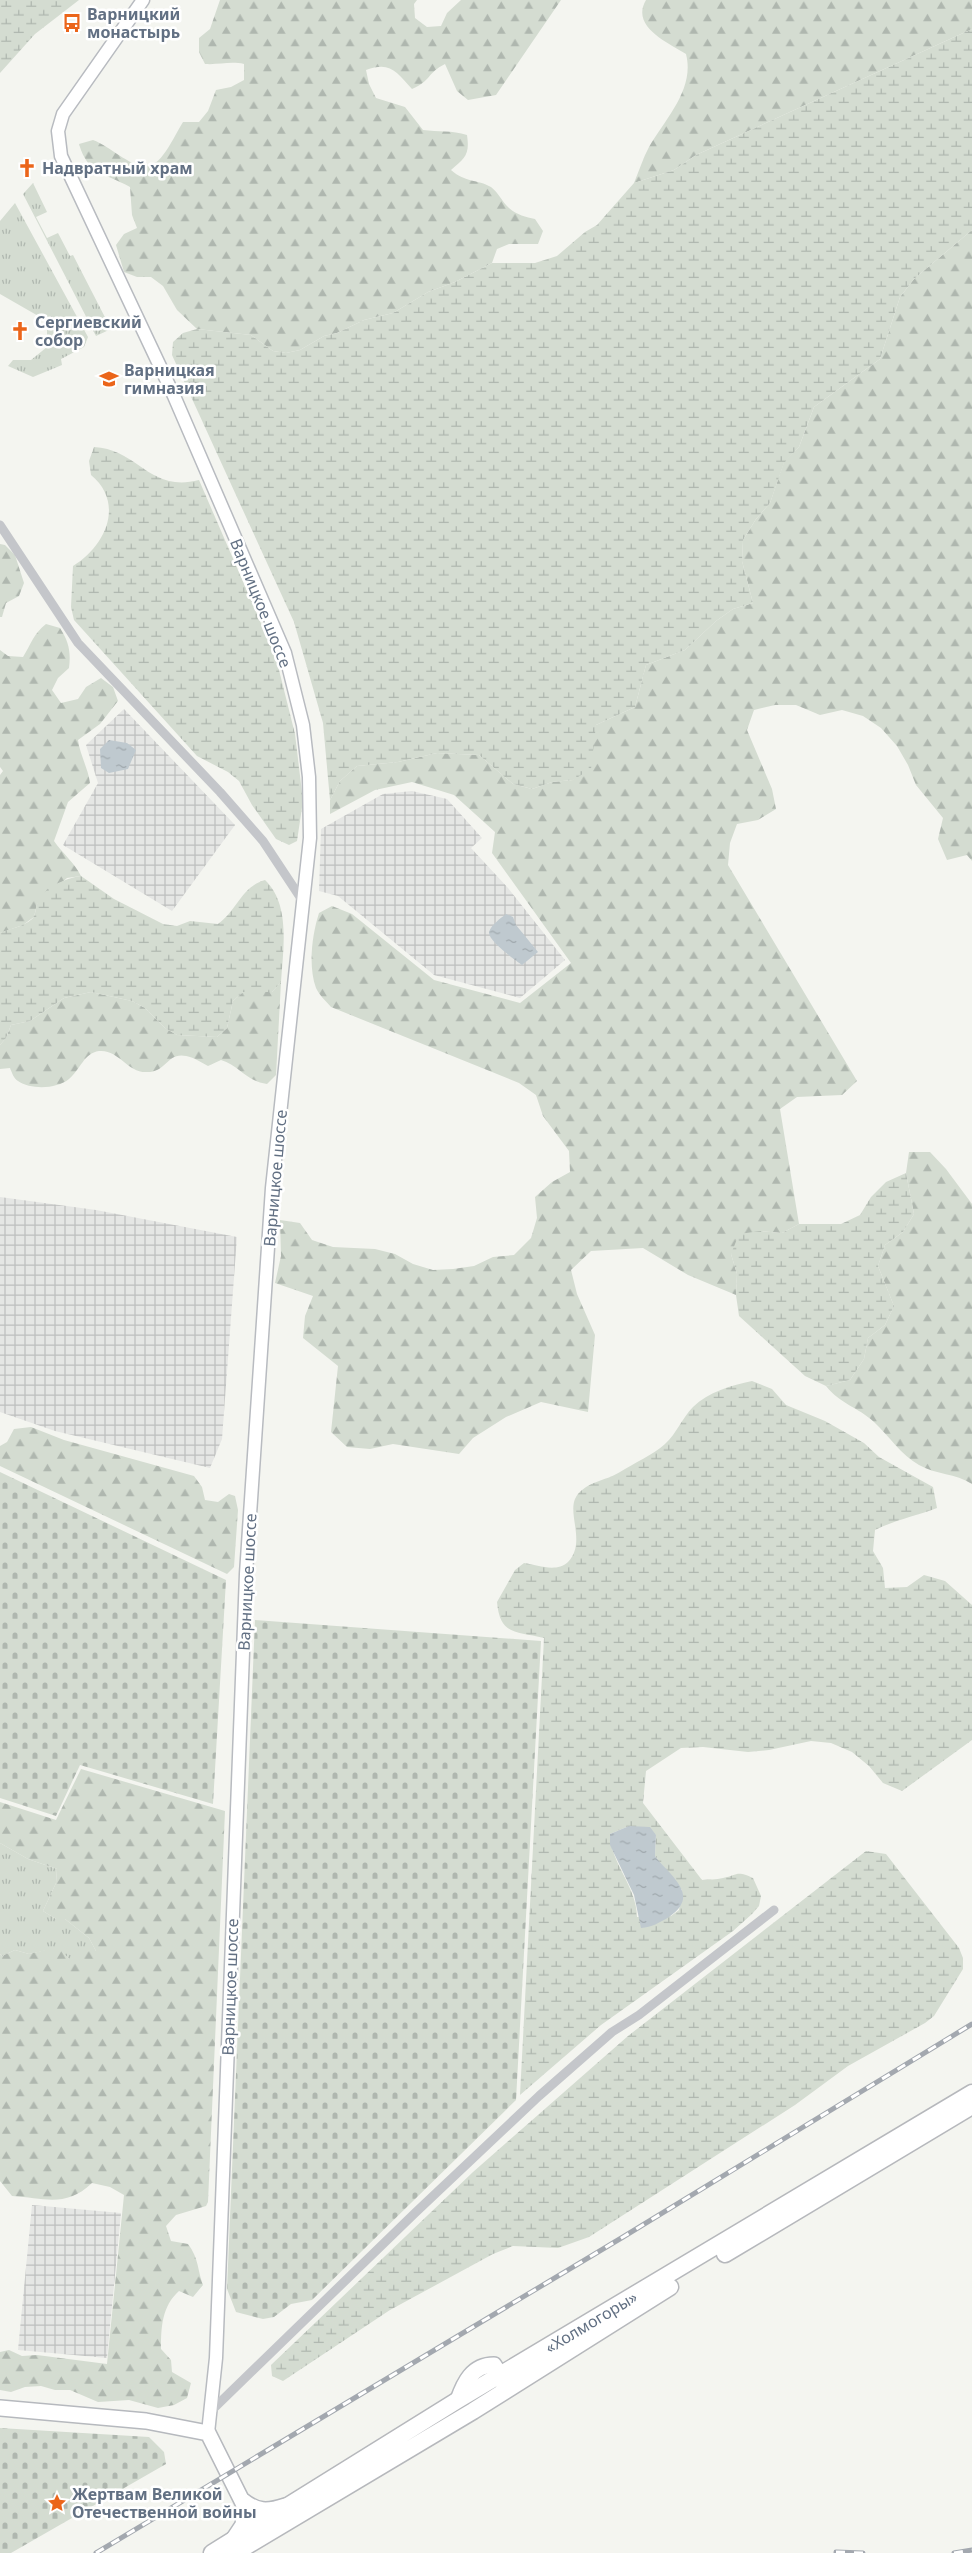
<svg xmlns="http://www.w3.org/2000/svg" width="972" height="2553" viewBox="0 0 972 2553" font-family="'Noto Sans',sans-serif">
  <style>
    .industrial { fill: url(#industrial-grid) }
    .grass { fill: url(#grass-tufts) }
    .forest { fill: url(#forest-firs) }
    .wetland { fill: url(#wetland-marsh); fill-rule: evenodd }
    .cemetery { fill: url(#cemetery-stones) }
    .water { fill: url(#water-ripples) }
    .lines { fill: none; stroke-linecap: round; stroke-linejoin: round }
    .secondary-casing { stroke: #b8bbc0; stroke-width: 15 }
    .primary-casing { stroke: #b6b9be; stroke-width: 18 }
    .highway-casing { stroke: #b6b8bc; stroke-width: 19 }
    .street { stroke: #c4c6ca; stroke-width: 9 }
    .secondary { stroke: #fff; stroke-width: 12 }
    .primary { stroke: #fff; stroke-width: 15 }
    .highway { stroke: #fff; stroke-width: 16 }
    .rail-casing { stroke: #a3a8af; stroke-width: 5 }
    .rail { stroke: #fff; stroke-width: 3; stroke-dasharray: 9; stroke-linecap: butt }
    .labels { text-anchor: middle; stroke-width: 5; stroke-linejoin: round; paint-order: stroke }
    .poi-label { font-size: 16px; font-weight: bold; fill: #627083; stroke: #fff; text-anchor: start }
    .street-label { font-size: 16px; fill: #627083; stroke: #fff }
  </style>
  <defs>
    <pattern id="industrial-grid" width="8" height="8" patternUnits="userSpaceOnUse" patternTransform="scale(1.25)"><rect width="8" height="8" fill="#e5e6e4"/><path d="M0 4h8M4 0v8" fill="none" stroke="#bdbfbe"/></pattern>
    <pattern id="grass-tufts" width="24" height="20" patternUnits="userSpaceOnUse" patternTransform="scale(1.25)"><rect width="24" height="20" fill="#d4dcd1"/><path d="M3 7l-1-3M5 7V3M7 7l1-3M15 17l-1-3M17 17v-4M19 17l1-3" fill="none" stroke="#afb7af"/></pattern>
    <pattern id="forest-firs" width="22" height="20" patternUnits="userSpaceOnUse" patternTransform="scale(1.25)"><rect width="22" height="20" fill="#d4dcd1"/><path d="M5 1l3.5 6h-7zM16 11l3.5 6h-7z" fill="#afb7af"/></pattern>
    <pattern id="wetland-marsh" width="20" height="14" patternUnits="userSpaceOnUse" patternTransform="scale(1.25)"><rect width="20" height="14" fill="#d4dcd1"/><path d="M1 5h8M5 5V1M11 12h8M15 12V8" fill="none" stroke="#afb7af"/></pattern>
    <pattern id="cemetery-stones" width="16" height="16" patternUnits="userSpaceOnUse" patternTransform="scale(1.25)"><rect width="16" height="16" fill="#d4dcd1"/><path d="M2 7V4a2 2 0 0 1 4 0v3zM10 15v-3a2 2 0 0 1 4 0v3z" fill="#afb7af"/></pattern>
    <pattern id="water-ripples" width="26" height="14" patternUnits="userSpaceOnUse" patternTransform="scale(1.25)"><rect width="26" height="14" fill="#bfc9cf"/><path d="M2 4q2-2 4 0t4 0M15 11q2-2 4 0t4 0" fill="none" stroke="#9fa8ad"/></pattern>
  </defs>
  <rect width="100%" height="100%" fill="#f4f5f0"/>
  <path class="industrial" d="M124 709 235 825 172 911 63 845 98 783 86 745Z
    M412 791 447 799 482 838 471 848 508 888 565 960 520 998 434 975 338 896 319 891 321 829 383 794Z
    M0 1197 96 1210 237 1237 222 1439 210 1468 55 1431 0 1412Z
    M32 2205 121 2213 107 2358 18 2350Z"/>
  <path class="grass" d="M33 183 47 212 36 217 47 238 58 233 70 256 73 255 111 329 96 336 23 194Z
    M15 203 88 337 84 347 61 359 62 365 33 377 8 366 13 360H31L47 347V321L0 294V221Z
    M0 1843 28 1859 57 1869 56 1883 43 1911 56 1919H65L89 1938 96 1951 69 1959 58 1948 29 1954 15 1950 2 1956 0 1954Z"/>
  <path class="forest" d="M220 0H417L414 4 415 18 427 27 441 26 447 13 461 0H561L496 95 468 100 457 91 445 64C427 73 431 81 412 89 396 72 391 61 366 70L369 84 376 98 405 107 423 130C438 132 452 130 467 135 470 155 465 158 451 170 466 183 477 179 491 187 499 193 502 202 509 208 517 215 526 217 535 219L543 231 538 244H509L497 249 492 263 455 282 428 292 393 313 364 320 337 333 324 336 300 350 286 353 273 351 251 335 197 329 177 310 163 286 151 277H137L124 272 116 245 124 234 137 228 132 215 130 187C105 173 88 175 79 144L93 140C117 149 143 183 163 155 171 145 176 133 183 122H199L208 111 216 90 231 87 244 80V64C230 61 219 65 205 64L199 52V38L210 29Z
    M646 0H972V29L696 155 674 170 634 183C639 171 643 158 649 147 666 118 695 89 686 54 669 43 630 27 646 0Z
    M972 230V861L967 855 947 860 938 839 943 818 916 785 908 765 897 746 881 728 863 716 842 710 820 715 796 705H775L754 710 747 730 772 789 776 809 758 820 737 824 730 843 728 865 857 1081 842 1095 797 1097 780 1109 799 1224 782 1233 760 1231 731 1254 737 1274 736 1295 688 1275 643 1248 591 1251 571 1270 577 1294 595 1335 588 1412 541 1402 506 1417 473 1438 459 1454 393 1444 370 1449 347 1447 331 1432 338 1366 303 1338 305 1316 313 1296 275 1283 281 1256 280 1220 300 1223 312 1240 333 1247 375 1249 395 1254 413 1264 433 1270 453 1269 474 1266 493 1257 514 1255 531 1238 537 1218 535 1197 552 1182 570 1172 569 1151 543 1116 536 1095 519 1083 331 1007C326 1001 319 995 316 988 308 966 312 935 319 913L332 906 352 914 434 980 520 1003 571 963 492 853 495 832 454 795 412 782 375 790 330 814V800L340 781 357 766 398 762 437 753 479 755 513 784 532 789 552 782 573 780 596 725 635 707 646 665 685 650 716 621 733 609 753 603 742 561 743 540 756 519 770 503 784 462 799 447 814 407 880 359 900 297 914 279Z
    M0 544 5 545 15 555 24 583 19 596 6 603 2 617H0Z
    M46 624 60 628C69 642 71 652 69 668L58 678 52 690 61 703 78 699 86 687 101 678 113 687 118 701 100 724 78 740C80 755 88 768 90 783L68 802 54 841C63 854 74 862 81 876L67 878 37 904 34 917 23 925 0 933V775L3 771 0 767V650L8 656 23 657C31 644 34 633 46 624Z
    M281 982 276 1075 267 1084C246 1081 240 1066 221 1060L208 1066C165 1039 173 1072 147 1072 127 1073 119 1049 99 1051 84 1053 80 1070 69 1079 57 1089 31 1090 18 1081 14 1079 12 1073 10 1068L0 1069V1045L6 1038 11 1025 30 1021 64 998 91 992 132 1001 145 1008 165 1028 177 1035 217 1037 227 1028 233 1001 243 992H272Z
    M909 1152H930L946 1169 972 1204V1484C955 1473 937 1475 919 1465 901 1455 889 1436 874 1422 858 1407 840 1404 826 1386L850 1380 864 1359 868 1338 885 1325 894 1306 878 1266 885 1245 903 1232 914 1214 906 1173Z
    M31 1427 64 1440 194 1476 202 1487 205 1500 218 1502 229 1494 235 1496 238 1510 234 1567 227 1574 0 1466V1446L7 1442 14 1429Z
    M81 1769 225 1811 208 2202 206 2206 176 2215 166 2226 171 2241 188 2244C199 2259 197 2268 203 2285L193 2297 179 2291C162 2306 161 2327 161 2349L171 2360 172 2372 191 2383 187 2398 174 2405 158 2408 129 2400 98 2402 70 2390H55L41 2386 25 2387 11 2392 0 2390V2352L9 2350 22 2356 37 2355 107 2364 124 2195 110 2187 92 2183C66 2208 45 2198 12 2196L0 2181V1954L2 1956 15 1950 29 1954 58 1947 69 1959 81 1950 96 1951 89 1938 65 1919H56L43 1911 56 1883 57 1869 28 1859 0 1843V1802L56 1820Z"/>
  <path class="wetland" d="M0 0H79L35 34 0 73Z
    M972 29V230L914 279 900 297 880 359 814 407 799 447 784 463 770 503 756 519 743 540 742 561 753 603 733 609 716 621 685 650 646 665 635 707 596 725 591 769 573 780 552 782 532 789 513 784 479 755 437 753 398 762 357 766 340 781 330 800 323 723 294 622 172 355 173 342 183 333 197 329 251 335 273 351 286 353 300 350 324 336 337 333 364 320 393 313 428 292 455 282 492 263H535L557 256 585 232 597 225 634 183 674 170 696 155Z
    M94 447C138 449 149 493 199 480L276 658 295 734 303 801 297 841 289 845 276 839 252 805 239 781 228 772 197 756 74 620 71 607 73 566C106 546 125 503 91 475L89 461Z
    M81 876 114 899 163 924 177 926 190 921 218 924C237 911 241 887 265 880 291 905 283 949 281 982L272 992H243L233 1001 227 1028 217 1037 177 1035 165 1028 145 1008 132 1001 91 992 64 998 30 1021 11 1025 6 1038 0 1045V933C11 928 23 927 32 919 36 915 35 909 37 904 44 887 63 879 81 876Z
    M906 1173 914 1214 903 1232 885 1245 878 1266 894 1306 885 1325 868 1338 864 1359 850 1380 826 1386 805 1376 739 1316 736 1295 737 1274 731 1254 739 1234 760 1231 782 1233 799 1224H841L860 1215 871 1197 886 1182Z
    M752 1381 772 1389 786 1405 825 1421 864 1443 879 1457 933 1487 937 1508C916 1516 895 1520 875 1530L873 1551 883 1568 885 1588 907 1587 924 1575 945 1581 972 1605V1740L902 1791 883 1783 869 1766 852 1752 831 1743 811 1741 769 1750 748 1752 703 1747 681 1748 646 1771 643 1803 702 1880C709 1879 716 1880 723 1878 737 1875 737 1870 753 1878L761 1896 759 1906 752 1914 733 1931 601 2025 520 2095 544 1638C516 1631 500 1636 497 1602L515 1570 524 1563C538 1565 556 1573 568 1562 586 1543 568 1516 575 1499 583 1482 606 1481 620 1472 634 1463 653 1455 665 1444 677 1433 682 1418 693 1407 708 1392 732 1385 752 1381ZM629 1826 656 1835 655 1856 682 1890 679 1910 671 1916 637 1917C637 1887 610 1862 610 1834Z
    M866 1851 886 1854 959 1948 963 1958V1969L934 2016 925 2023 848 2066 795 2105 589 2237 558 2248 513 2246 493 2254 390 2310 283 2381 272 2376 271 2365 473 2172 628 2036Z"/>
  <path class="cemetery" d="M0 1472 226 1580 213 1804 80 1765 56 1816 0 1798Z
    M255 1620 541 1641 516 2100 312 2300 291 2304 274 2317 263 2319 236 2312 227 2289Z
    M0 2428 149 2437 164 2452 166 2464 11 2553H0Z"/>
  <path class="water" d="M109 740 127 743 136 750 128 769 109 773 101 768 100 749Z
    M506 914 513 917 516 925 538 952 522 965C514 959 488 941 489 932 491 925 501 918 506 914Z
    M629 1826 650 1827 656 1835 655 1856C671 1877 701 1895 669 1917 659 1923 652 1927 641 1928L634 1895 610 1845V1834Z"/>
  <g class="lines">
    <g class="secondary-casing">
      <path id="secondary" d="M143 0 63 114 58 131 61 156 174 396 285 653 303 725 309 777 310 838 272 1188 246 1574 216 2358 208 2433"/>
    </g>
    <g class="primary-casing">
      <path id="primary" d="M458 2400C464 2383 472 2365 494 2365L501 2376 504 2386
        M0 2408 146 2421 208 2433 245 2507 243 2525 233 2540
        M242 2500C257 2512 267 2512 285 2506"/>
    </g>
    <g class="highway-casing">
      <path id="highway" d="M725 2254 972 2106
        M212 2553 458 2400 972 2093
        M235 2553 473 2411 670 2287"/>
    </g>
    <path class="street" d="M0 525 78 643 220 792 263 841 304 903
      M210 2412 415 2213 539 2096 612 2032 639 2015 774 1910"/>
    <use href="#secondary" class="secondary"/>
    <use href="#primary" class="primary"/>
    <use href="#highway" class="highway"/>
    <g class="rail-casing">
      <path id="rail" d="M836 2552 863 2553
        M96 2553 623 2237 972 2024
        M954 2553 972 2550"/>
    </g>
    <use href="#rail" class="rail"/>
  </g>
  <defs>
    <g id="bus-bare" transform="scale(1.5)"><path d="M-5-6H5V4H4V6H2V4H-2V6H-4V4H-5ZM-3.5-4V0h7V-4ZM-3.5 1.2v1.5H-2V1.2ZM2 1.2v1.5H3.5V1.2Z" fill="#eb651a" stroke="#fff" stroke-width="2.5" paint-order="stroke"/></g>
    <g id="church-bare" transform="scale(1.5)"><path d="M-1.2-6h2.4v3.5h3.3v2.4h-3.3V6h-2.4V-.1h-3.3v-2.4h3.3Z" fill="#eb651a" stroke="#fff" stroke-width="2.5" paint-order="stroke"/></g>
    <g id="school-bare" transform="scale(1.5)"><path d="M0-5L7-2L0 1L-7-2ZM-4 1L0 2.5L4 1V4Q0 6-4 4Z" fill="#eb651a" stroke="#fff" stroke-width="2.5" paint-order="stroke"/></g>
    <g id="sight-bare" transform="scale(1.5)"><path d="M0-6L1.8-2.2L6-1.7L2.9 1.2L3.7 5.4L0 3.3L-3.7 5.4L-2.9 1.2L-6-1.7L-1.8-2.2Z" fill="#eb651a" stroke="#fff" stroke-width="2.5" paint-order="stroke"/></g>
  </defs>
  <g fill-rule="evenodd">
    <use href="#bus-bare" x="72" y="23"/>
    <use href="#church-bare" x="27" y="168"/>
    <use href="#church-bare" x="20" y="331"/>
    <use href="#school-bare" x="109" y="379"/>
    <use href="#sight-bare" x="57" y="2503"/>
  </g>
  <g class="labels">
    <g class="poi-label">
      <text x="87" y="20">Варницкий<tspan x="87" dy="18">монастырь</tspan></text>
      <text x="42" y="174">Надвратный храм</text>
      <text x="35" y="328">Сергиевский<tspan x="35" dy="18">собор</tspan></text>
      <text x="124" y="376">Варницкая<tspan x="124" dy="18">гимназия</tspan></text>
      <text x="72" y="2500">Жертвам Великой<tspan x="72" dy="18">Отечественной войны</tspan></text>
    </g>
    <g class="street-label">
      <text transform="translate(261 603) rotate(68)" y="6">Варницкое шоссе</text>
      <text transform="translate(275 1178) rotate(-85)" y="6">Варницкое шоссе</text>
      <text transform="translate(247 1582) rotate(-87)" y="6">Варницкое шоссе</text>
      <text transform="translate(230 1987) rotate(-88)" y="6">Варницкое шоссе</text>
      <text transform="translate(591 2322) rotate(-31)" y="6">«Холмогоры»</text>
    </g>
  </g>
</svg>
